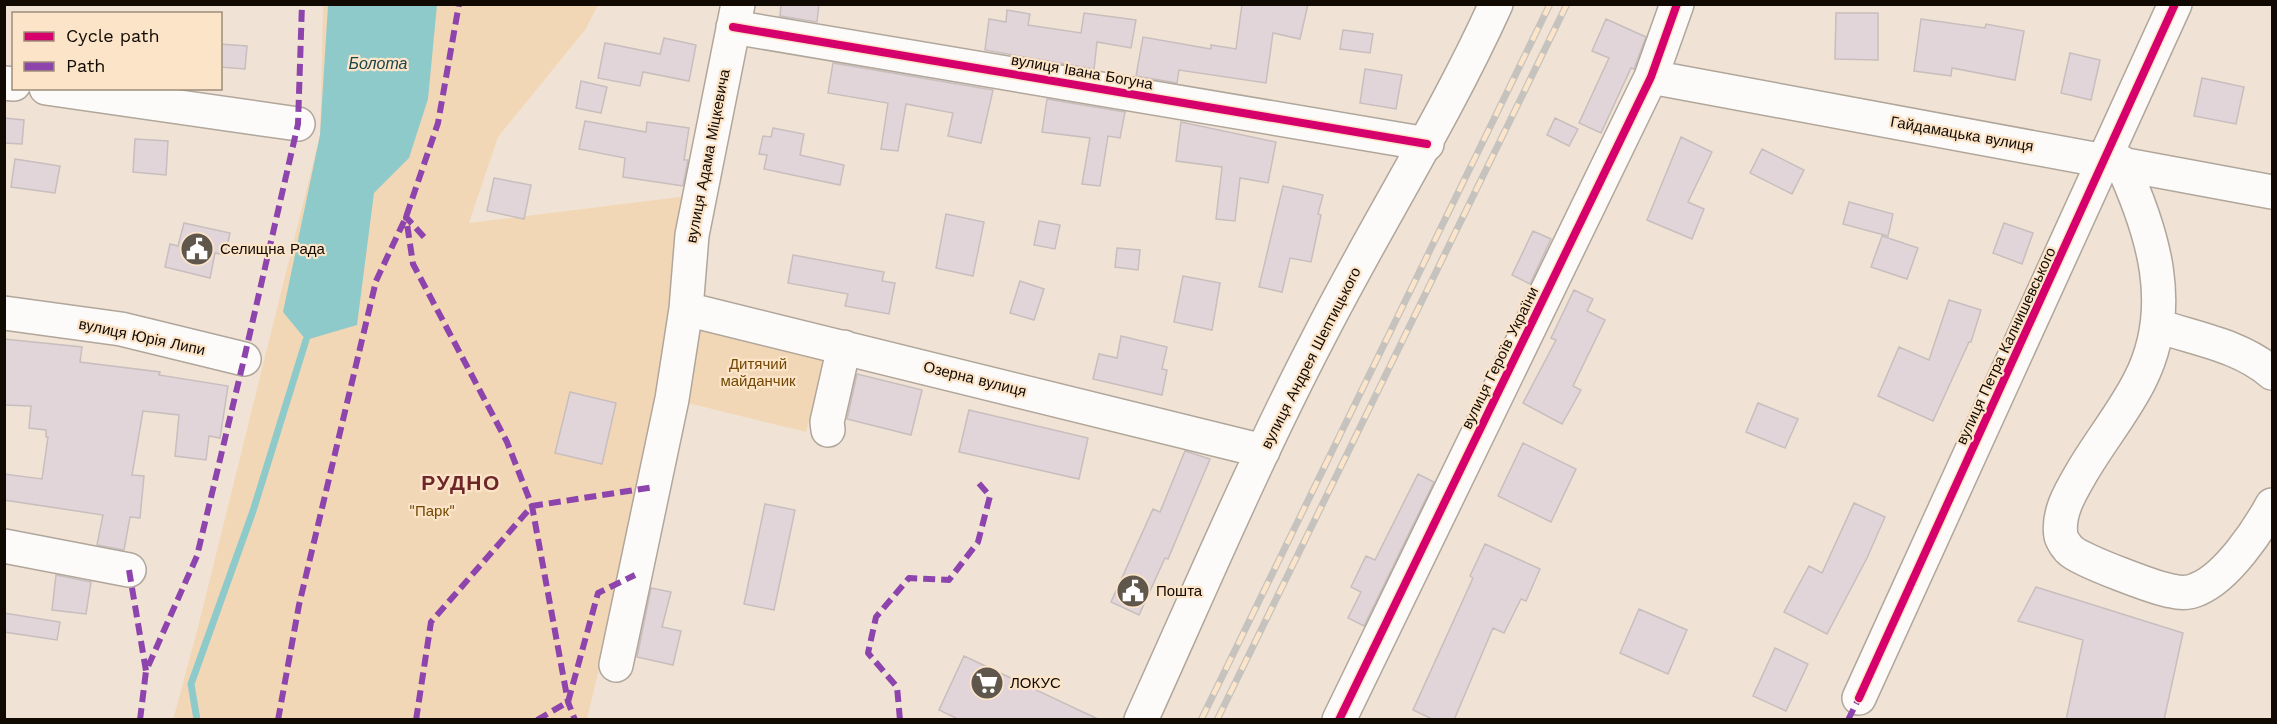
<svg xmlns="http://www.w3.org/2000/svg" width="2277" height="724" viewBox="0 0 2277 724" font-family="'Work Sans',sans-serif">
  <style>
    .green { fill: #f2d7b7 }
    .water { fill: #8fcaca }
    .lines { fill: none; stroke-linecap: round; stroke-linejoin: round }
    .stream { stroke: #8fcaca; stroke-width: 7 }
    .building { fill: #e1d5da; stroke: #c7bebd; stroke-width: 1.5 }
    .minor-casing { stroke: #b0a69b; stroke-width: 36 }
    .major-casing { stroke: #b0a69b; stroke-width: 36 }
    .minor { stroke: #fdfbf9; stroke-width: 33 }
    .major { stroke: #fdfbf9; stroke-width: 33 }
    .rail-casing { stroke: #c6c3bf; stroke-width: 7 }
    .rail { stroke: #fce4c9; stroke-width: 4.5; stroke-dasharray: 14; stroke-linecap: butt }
    .quiet { stroke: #8e44ad; stroke-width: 6; stroke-dasharray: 12 6; stroke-linecap: butt }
    .cycleway-casing { stroke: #fce4c9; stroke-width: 11 }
    .cycleway { stroke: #d6006c; stroke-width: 8 }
    .labels { text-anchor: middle; stroke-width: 4.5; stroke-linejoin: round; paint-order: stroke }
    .street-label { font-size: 15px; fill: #110a03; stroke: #fce4c9 }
    .poi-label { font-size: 15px; fill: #110a03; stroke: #fce4c9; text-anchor: start }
    .park-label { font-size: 15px; fill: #724804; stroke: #fce4c9 }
    .water-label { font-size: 16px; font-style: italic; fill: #1b4548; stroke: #fce4c9 }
    .district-label { font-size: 21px; font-weight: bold; letter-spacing: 1.5px; fill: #6d2728; stroke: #fce4c9 }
  </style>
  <rect width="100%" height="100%" fill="#f0e3d5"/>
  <path class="green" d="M323 5H598L585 30 498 137 469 223 687 196 654 440 587 719 173 720 199 623 320 135Z
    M686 309 829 343 806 432 672 399Z"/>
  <path class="water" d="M328 5H437L428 99 409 158 374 193 357 325 306 340 283 312 320 135Z"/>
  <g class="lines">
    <path class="stream" d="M197 720 191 684 253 511 306 340"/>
  </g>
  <path class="building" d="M781 4H819L817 22 780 16Z
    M1242 4H1308L1300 39 1273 33 1266 83 1179 70 1177 83 1136 76 1143 37 1211 49V45L1236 49Z
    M1007 10 1030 14 1028 25 1081 33 1084 13 1136 20 1131 48 1097 42 1094 69 985 50 989 19 1006 22Z
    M1836 13H1878V60L1835 59Z
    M1606 19 1646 37 1634 69 1631 68 1601 133 1579 123 1609 58 1592 51Z
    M1921 19 1985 28 1986 24 2024 31 2015 80 1952 68 1951 76 1914 71Z
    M1343 30 1373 34 1370 53 1340 49Z
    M664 38 696 45 689 81 643 72 640 86 598 78 605 43 660 54Z
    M220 44 247 46 245 69 220 67Z
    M2070 53 2100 60 2091 100 2061 93Z
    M833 63 993 90 981 143 948 136 953 113 906 104 898 151 881 149 888 103 828 93Z
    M1365 69 1402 75 1396 109 1360 103Z
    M2202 78 2244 87 2236 124 2194 116Z
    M581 81 607 87 601 113 576 108Z
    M1047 99 1125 112 1120 138 1108 136 1100 186 1082 184 1090 138 1042 132Z
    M4 118 24 120 22 144 4 143Z
    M1555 118 1578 129 1569 146 1547 135Z
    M585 121 646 132 647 122 689 128 684 160H688L683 186 623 177 625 158 579 149Z
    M1181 122 1276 142 1268 183 1240 178 1235 221 1216 219 1222 167 1176 161Z
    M773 128 804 134 800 155 844 165 840 185 764 169 767 155 759 154 763 136 771 137Z
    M1681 137 1712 152 1688 202 1704 209 1692 239 1647 220Z
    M135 139 168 141 166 175 133 172Z
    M1762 149 1804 170 1792 194 1750 173Z
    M15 159 60 166 55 193 11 187Z
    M494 178 531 185 524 219 487 211Z
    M1283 186 1323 195 1318 214 1321 215 1311 262 1290 258 1282 292 1259 287Z
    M1849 202 1893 214 1888 236 1843 224Z
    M946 214 984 222 973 276 936 268Z
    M1039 221 1060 225 1055 249 1034 245Z
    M184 223 230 233 225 255 215 253 210 278 165 267 170 244 178 246Z
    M2004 223 2033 233 2022 264 1993 253Z
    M1533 231 1551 239 1530 284 1512 275Z
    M1882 236 1918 248 1907 279 1871 267Z
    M1117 248 1140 250 1138 270 1115 267Z
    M793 255 884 272 882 281 895 283 889 314 845 306 848 294 788 283Z
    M1183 276 1220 283 1212 330 1174 322Z
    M1020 281 1044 289 1034 320 1010 313Z
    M1574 290 1593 299 1587 311 1605 320 1573 386 1581 390 1562 424 1523 403 1556 340 1551 338Z
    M1949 300 1981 310 1971 342H1969L1933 421 1878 396 1899 347 1929 360Z
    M1121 336 1167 347 1162 369 1167 370 1162 395 1093 379 1099 354 1117 358Z
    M4 339 82 347 80 362 160 372 159 375 228 386 220 438 209 436 206 460 175 456 179 415 143 411 132 475 144 476 140 518 130 517 124 550 97 545 103 515 4 500V474L42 479 48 437H46V430L29 428 31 406 4 405Z
    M857 374 922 390 911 435 847 419Z
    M570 392 616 403 602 464 555 453Z
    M1758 403 1798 419 1785 448 1746 432Z
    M969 410 1088 438 1079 479 959 452Z
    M1523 443 1576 469 1551 522 1498 496Z
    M1185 451 1210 459 1168 559 1165 558 1139 615 1111 602 1153 509 1160 512Z
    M1418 474 1434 482 1364 626 1348 618 1361 592 1351 587 1366 556 1375 560Z
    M1854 503 1885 517 1867 558 1827 634 1784 612 1809 566 1822 573Z
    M765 504 795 510 774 610 744 604Z
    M1485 544 1540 569 1526 601 1521 599 1504 633 1493 628 1454 720H1434L1413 710 1473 578 1470 576Z
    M56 575 91 582 86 614 52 610Z
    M2036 587 2183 633 2164 720H2066L2083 640 2018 621Z
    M651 588 671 592 662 627 681 631 673 665 637 657Z
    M1639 609 1687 630 1668 674 1620 653Z
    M4 613 60 622 57 640 4 632Z
    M1775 648 1808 664 1786 711 1753 696Z
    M964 656 1100 720H960L939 710Z"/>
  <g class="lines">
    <g class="minor-casing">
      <path id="minor" d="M733 27 1427 144
        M1651 77 2272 192
        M4 83 14 84
        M46 88 298 124
        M2121 162C2153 232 2177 307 2140 380 2124 412 2100 441 2082 472 2071 491 2057 513 2061 536 2062 540 2067 548 2071 551 2080 560 2157 589 2172 591 2180 593 2190 593 2198 589 2227 577 2258 531 2272 505
        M686 309 1263 451
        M4 313 121 329 244 359
        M2158 326C2197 339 2241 346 2272 373
        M828 430 827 422 844 347
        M4 546 129 570
        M616 665 672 399 686 309 692 235 738 4
        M1859 698 2175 4
        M1339 720 1651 77 1677 4"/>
    </g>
    <g class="major-casing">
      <path id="major" d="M1141 720C1199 592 1254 462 1319 337 1376 225 1444 119 1496 4"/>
    </g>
    <use href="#minor" class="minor"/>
    <use href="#major" class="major"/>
    <g class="rail-casing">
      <path id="rail" d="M1201 720 1550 4
        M1217 720 1567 4"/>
    </g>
    <use href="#rail" class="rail"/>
    <path class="quiet" d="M424 237 406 217 413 264 507 442 532 506 568 702 575 720
      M129 570 146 671 197 556 244 359 298 124 302 4
      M140 720 146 671
      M278 720 299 605 376 281 406 217 438 123 459 4
      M416 720 431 622 532 506 654 487
      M537 720 568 702 598 593 635 575
      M900 720 897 687 868 653 876 617 909 578 949 580 978 542 990 496 975 479
      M1848 720 1859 698"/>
    <g class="cycleway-casing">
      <path id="cycleway" d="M733 27 1427 144
        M1859 698 2175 4
        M1339 720 1651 77 1677 4"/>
    </g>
    <use href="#cycleway" class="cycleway"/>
  </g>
  <defs>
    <g id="civic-disc" transform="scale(1.725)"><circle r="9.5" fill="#5f564c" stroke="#fce4c9"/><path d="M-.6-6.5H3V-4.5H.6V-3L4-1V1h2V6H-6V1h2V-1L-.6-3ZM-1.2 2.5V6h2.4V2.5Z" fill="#fff"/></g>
    <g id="supermarket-disc" transform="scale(1.725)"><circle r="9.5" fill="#5f564c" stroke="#fce4c9"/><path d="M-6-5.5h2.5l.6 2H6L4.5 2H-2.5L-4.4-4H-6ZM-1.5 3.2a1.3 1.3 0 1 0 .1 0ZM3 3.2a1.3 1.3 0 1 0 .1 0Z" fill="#fff"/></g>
  </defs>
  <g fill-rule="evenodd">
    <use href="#civic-disc" x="197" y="249"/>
    <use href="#civic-disc" x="1133" y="591"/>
    <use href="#supermarket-disc" x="987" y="683"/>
  </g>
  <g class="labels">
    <g class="street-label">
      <text transform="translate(1082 72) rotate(10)" y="5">вулиця Івана Богуна</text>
      <text transform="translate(1962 134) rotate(10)" y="5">Гайдамацька вулиця</text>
      <text transform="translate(708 156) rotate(-79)" y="5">вулиця Адама Міцкевича</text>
      <text transform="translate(142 337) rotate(12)" y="5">вулиця Юрія Липи</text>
      <text transform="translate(2006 346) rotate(-65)" y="5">вулиця Петра Калнишевського</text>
      <text transform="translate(1311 358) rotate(-63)" y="5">вулиця Андрея Шептицького</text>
      <text transform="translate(1500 358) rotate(-64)" y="5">вулиця Героїв України</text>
      <text transform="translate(975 379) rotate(14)" y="5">Озерна вулиця</text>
    </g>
    <g class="poi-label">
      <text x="220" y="254">Селищна Рада</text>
      <text x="1156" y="596">Пошта</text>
      <text x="1010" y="688">ЛОКУС</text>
    </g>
    <g class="park-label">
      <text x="758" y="369">Дитячий<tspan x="758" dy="17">майданчик</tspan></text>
      <text x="432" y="516">"Парк"</text>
    </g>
    <g class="water-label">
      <text x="378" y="69">Болота</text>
    </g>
    <g class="district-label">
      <text x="461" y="490">РУДНО</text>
    </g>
  </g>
  <rect width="2277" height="724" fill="none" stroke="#110a03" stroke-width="12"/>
  <rect x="12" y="12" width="210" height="78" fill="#fce4c9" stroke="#9e8d7a" stroke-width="1.5"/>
  <rect x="24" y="32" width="30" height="9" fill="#d6006c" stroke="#9e8d7a" stroke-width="1.5"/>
  <text x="66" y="42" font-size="18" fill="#110a03">Cycle path</text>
  <rect x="24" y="62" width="30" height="9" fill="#8e44ad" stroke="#9e8d7a" stroke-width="1.5"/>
  <text x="66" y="72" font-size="18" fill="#110a03">Path</text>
</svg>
